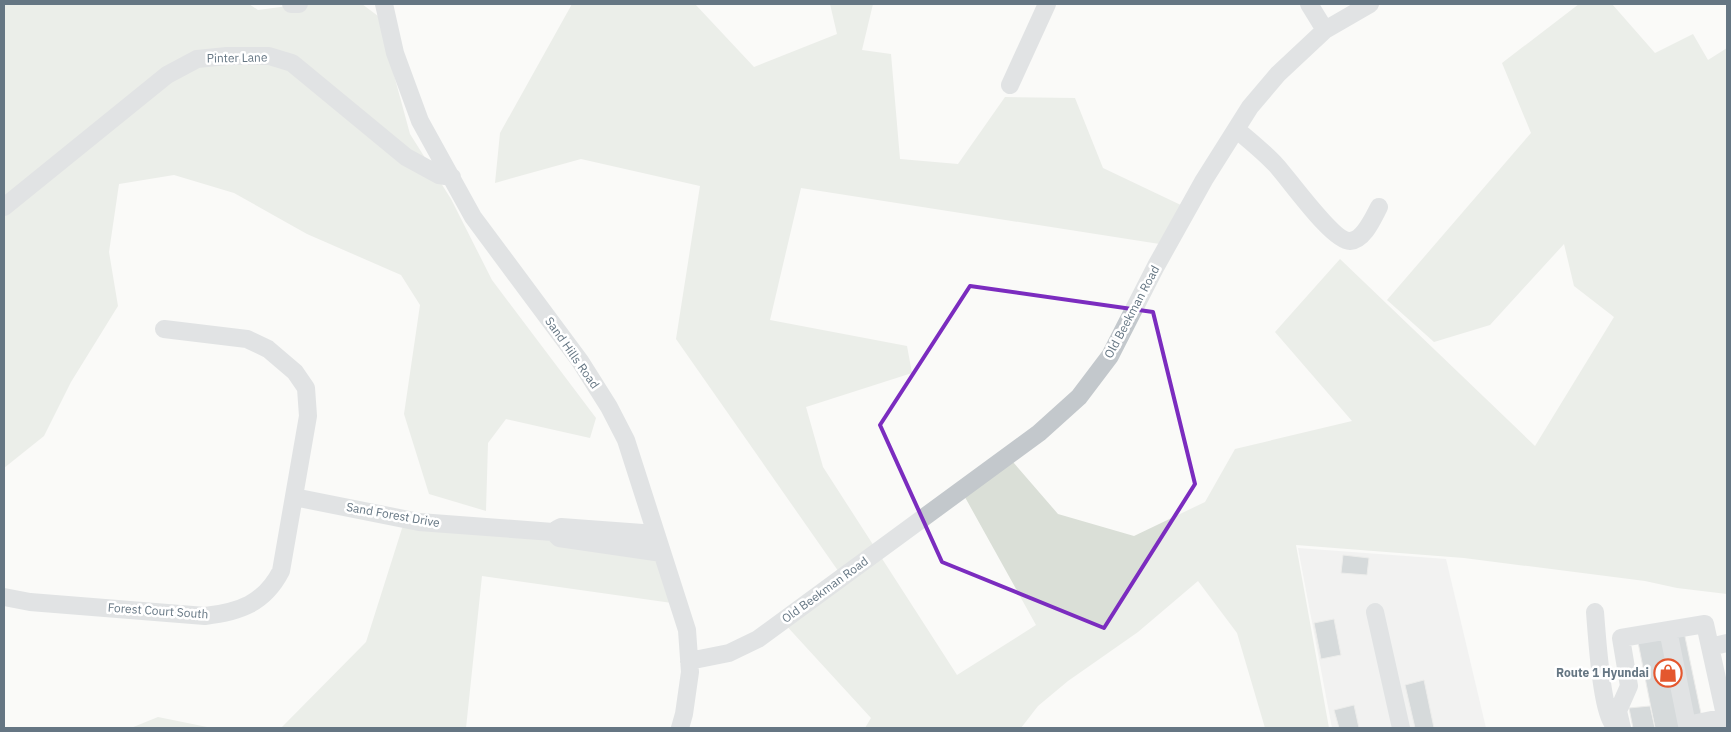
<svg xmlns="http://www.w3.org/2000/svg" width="1731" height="732" viewBox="0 0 1731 732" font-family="'IBM Plex Sans',sans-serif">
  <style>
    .built { fill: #e8e9e9 }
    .green { fill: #dadfd7 }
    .building { fill: #aab3b9; stroke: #dcdcda }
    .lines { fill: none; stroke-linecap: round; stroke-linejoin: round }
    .minor { stroke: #c3c8cc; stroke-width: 18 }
    .marked { fill: none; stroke: #7b2cbf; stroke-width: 4; stroke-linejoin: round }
    .labels { text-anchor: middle; stroke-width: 5; stroke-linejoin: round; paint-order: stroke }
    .street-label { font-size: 12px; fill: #657683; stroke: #fff }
    .poi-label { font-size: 12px; font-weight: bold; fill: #657683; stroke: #fff; text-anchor: end }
  </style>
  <rect width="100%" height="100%" fill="#fafaf8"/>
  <path class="built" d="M1298 548 1446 559 1486 728H1332Z"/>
  <path class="green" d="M4 4H249L258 10 303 4H362L378 16 410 134 451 199 492 280 596 418 590 438 506 419 488 443 486 511 429 494 404 414 420 305 401 275 307 234 234 193 174 175 119 184 109 252 118 306 71 382 44 436 4 468Z
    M572 4H695L754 67 837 34 830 4H873L862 50 891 54 900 159 958 164 1005 97 1075 98 1103 168 1185 207 1166 245 801 188 770 320 907 346 912 373 806 407 823 467 957 675 1036 625 961 490 1007 455 1058 514 1134 536 1205 502 1235 449 1352 421 1275 332 1340 259 1535 446 1614 317 1574 286 1564 244 1490 325 1434 342 1387 300 1531 133 1502 63 1579 4H1612L1655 53 1693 34 1708 60 1727 48V594L1677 588 1645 581 1464 558 1296 545 1329 728H1265L1237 633 1198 581 1138 632 1068 681 1038 706 1021 728H865L871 718 783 622 841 575 676 339 700 186 581 159 495 183 500 133Z
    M405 519 665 553 679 604 482 576 466 728H281L366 642Z
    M158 717 212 728H131Z"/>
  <path class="building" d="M1343 555 1369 558 1367 575 1341 573Z
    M1334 619 1341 655 1321 659 1314 623Z
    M1684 632 1704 728H1655L1638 642Z
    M1424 680 1434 728H1415L1405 685Z
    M1354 705 1359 728H1339L1334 710Z
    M1650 706 1655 728H1633L1629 708Z"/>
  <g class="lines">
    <path class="minor" d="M291 4H299
      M384 4 395 53 420 121 473 217 580 361 609 407 626 440 687 630 690 672 684 714 680 728
      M1309 4 1325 30
      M1010 85 1047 4
      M1236 129C1250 141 1264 152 1276 165 1289 179 1333 242 1350 241 1364 240 1373 218 1379 207
      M4 207 167 75 197 59 227 56H269L292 63 406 157 439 175 452 177
      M294 497 419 522 553 532 559 538 662 553
      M557 529 561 527 656 534
      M4 597 30 602 205 616C239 612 264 604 281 571L308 416 306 388 295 372 268 349 247 339 164 329
      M1375 612 1401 728
      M1595 612C1597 636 1601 705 1612 722L1621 724
      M1668 630 1687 725 1726 717
      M1710 647 1727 643
      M689 661 729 653 758 639 1039 433 1079 397 1110 356 1156 266 1204 180 1250 107 1278 74 1325 30 1370 4
      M1622 728 1618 711 1629 686 1621 638 1705 624 1727 724"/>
  </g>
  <path d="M0 0H1731V732H0ZM970 286 1153 312 1195 484 1104 628 942 562 880 425Z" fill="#fafaf8" fill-opacity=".55" fill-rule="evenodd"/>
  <path class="marked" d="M970 286 1153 312 1195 484 1104 628 942 562 880 425Z"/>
  <defs>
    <g id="shop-ring" transform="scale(1.4375)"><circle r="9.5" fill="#fff" stroke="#e4572e" stroke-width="1.5"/><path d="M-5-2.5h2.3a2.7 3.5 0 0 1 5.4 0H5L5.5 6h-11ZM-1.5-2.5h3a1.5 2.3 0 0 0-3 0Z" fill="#e4572e"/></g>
  </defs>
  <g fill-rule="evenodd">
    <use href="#shop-ring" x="1668" y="673"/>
  </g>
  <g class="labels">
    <g class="street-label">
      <text transform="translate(237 58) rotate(-1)" y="4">Pinter Lane</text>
      <text transform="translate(1132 312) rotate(-62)" y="4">Old Beekman Road</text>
      <text transform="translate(572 353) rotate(55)" y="4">Sand Hills Road</text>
      <text transform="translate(393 515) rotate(10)" y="4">Sand Forest Drive</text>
      <text transform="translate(825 590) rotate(-36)" y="4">Old Beekman Road</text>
      <text transform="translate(158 611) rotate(4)" y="4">Forest Court South</text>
    </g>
    <g class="poi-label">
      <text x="1649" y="677">Route 1 Hyundai</text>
    </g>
  </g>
  <rect width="1731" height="732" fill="none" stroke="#657683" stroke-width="10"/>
</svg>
